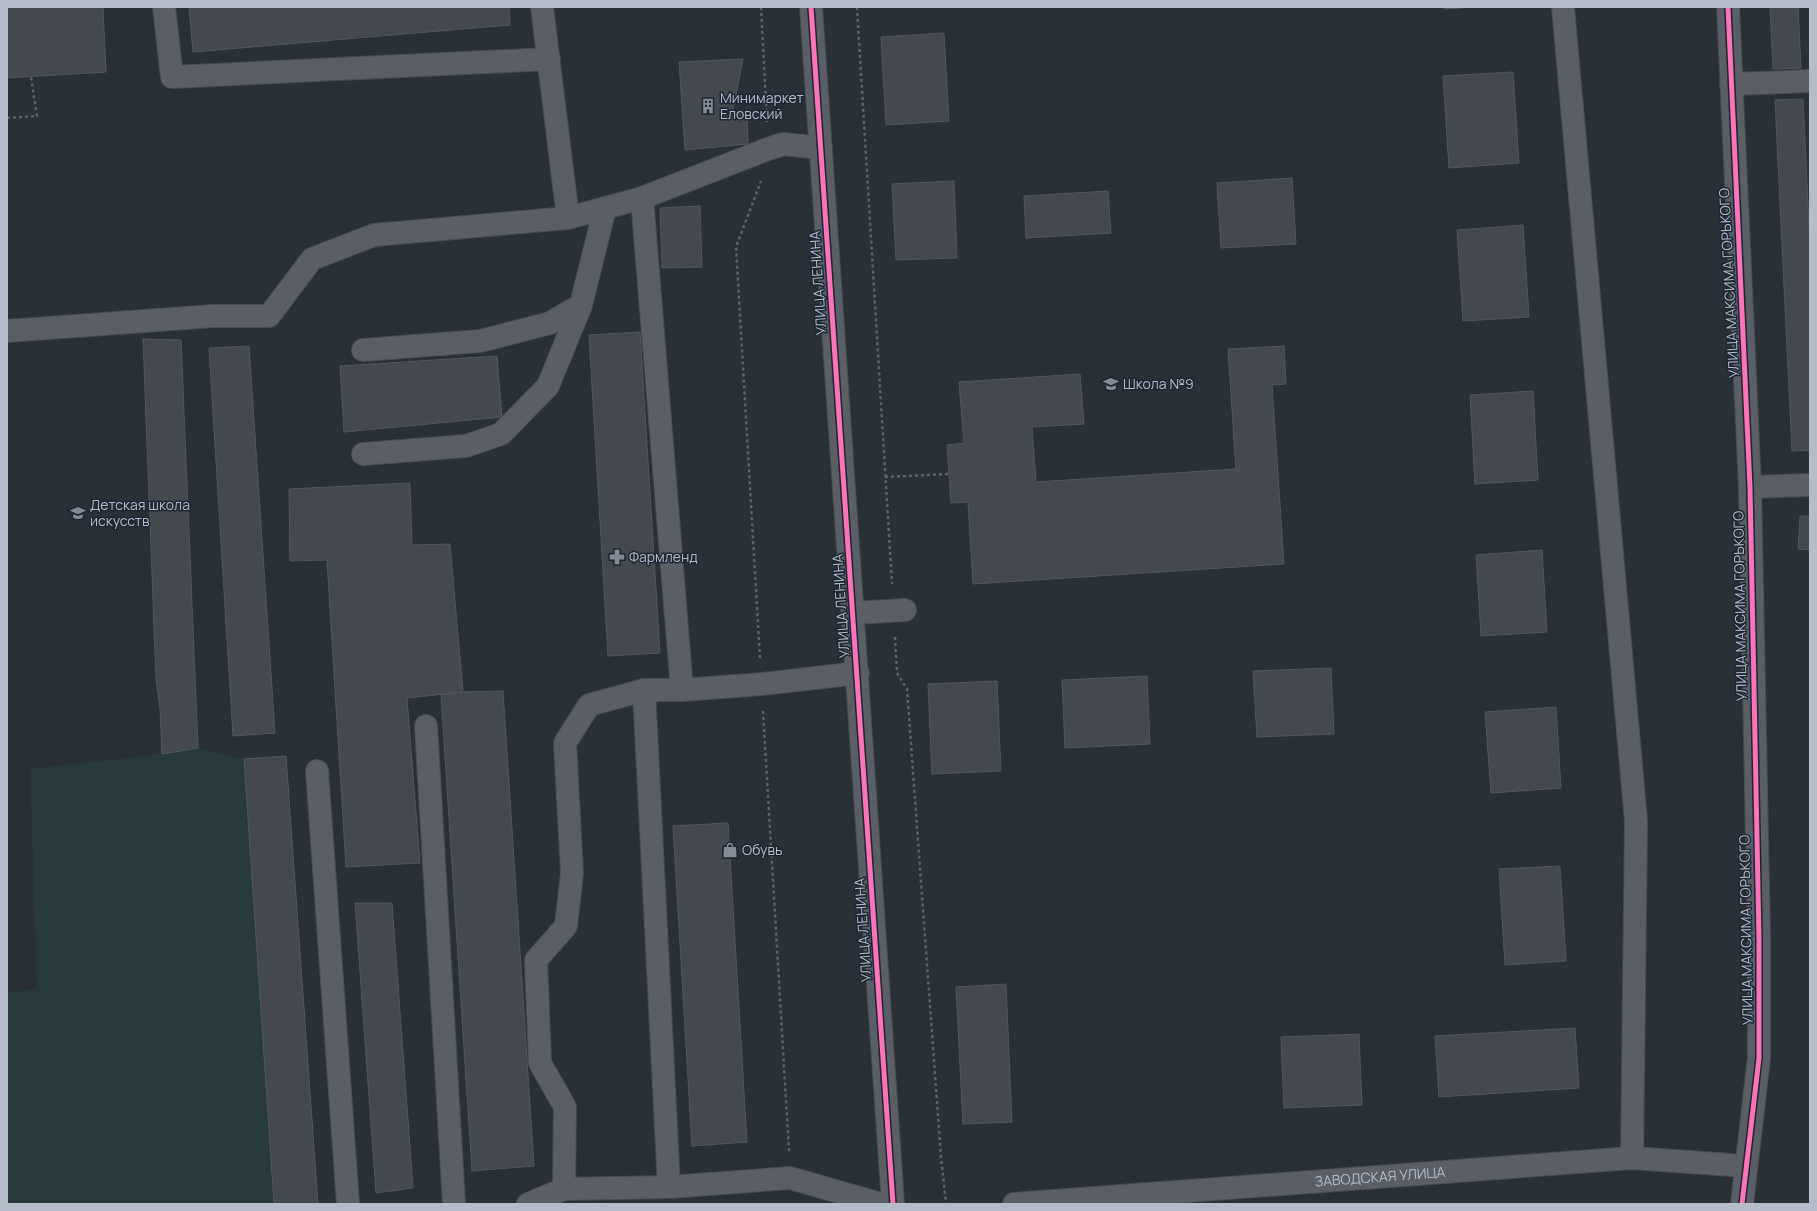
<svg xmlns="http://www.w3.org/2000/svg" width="1817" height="1211" viewBox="0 0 1817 1211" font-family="Manrope,sans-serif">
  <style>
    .grass { fill: #273a3e }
    .building { fill: #444950; stroke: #52575f }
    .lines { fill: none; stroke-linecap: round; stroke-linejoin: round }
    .minor-casing { stroke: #484c53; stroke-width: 24 }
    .path { stroke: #5d636a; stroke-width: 2.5; stroke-dasharray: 3 3; stroke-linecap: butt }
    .minor { stroke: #5a5e66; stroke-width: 22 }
    .cycleway-casing { stroke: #1d2633; stroke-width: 8 }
    .cycleway { stroke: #fb73b8; stroke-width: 5 }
    .labels { text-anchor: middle; stroke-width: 3; stroke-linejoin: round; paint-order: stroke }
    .poi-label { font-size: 14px; fill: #b4bcc9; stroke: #1d2633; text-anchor: start }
    .street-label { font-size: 14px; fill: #b4bcc9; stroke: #1d2633 }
  </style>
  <rect width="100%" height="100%" fill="#2a3038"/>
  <path class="grass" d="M198 748 244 759 274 1204H7V993L37 989 30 769 162 754Z"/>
  <path class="building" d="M28 7H103L106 72 7 78V8Z
    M189 7H509L510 25 193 52Z
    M1444 7H1478L1444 9Z
    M1770 7H1798L1801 68 1773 69Z
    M944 33 949 121 886 125 881 37Z
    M743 59 732 115 747 114 748 144 685 150 679 62Z
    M1513 72 1519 163 1449 168 1443 76Z
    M1803 99 1810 247V450L1792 451 1775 100Z
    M1292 178 1296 244 1221 248 1217 183Z
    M954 181 957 258 896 260 892 184Z
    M1108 191 1111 233 1026 238 1024 196Z
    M700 206 702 267 662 268 660 208Z
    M1523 225 1529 317 1463 321 1457 230Z
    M640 332 660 653 608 656 589 335Z
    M143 339 181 340 198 748 162 754 160 709 156 679Z
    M249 346 275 733 233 736 209 348Z
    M1284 346 1286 384 1272 385 1284 564 973 584 968 502 951 503 947 445 964 443 959 382 1080 374 1084 424 1032 427 1036 482 1236 469 1228 349Z
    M497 356 502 417 344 432 340 366Z
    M1533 391 1538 480 1475 484 1470 395Z
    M410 483 412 545 450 544 463 692 407 698 420 863 346 867 327 560 290 561 289 489Z
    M1800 516H1810V550L1798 549Z
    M1542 550 1547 632 1481 636 1476 555Z
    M1331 668 1334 734 1257 737 1253 671Z
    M1147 676 1150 744 1065 748 1062 680Z
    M997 681 1001 771 932 774 928 684Z
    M503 691 534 1166 472 1171 441 695 463 692Z
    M1556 707 1561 788 1491 793 1485 712Z
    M286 756 318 1204H274L244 759Z
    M728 823 747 1142 692 1146 673 826Z
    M1560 866 1566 961 1505 965 1499 869Z
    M355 903H392L413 1188 376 1193Z
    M1006 984 1012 1122 963 1124 956 987Z
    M1575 1028 1579 1088 1439 1097 1435 1036Z
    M1359 1034 1362 1105 1284 1108 1281 1037Z"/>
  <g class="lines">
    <g class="minor-casing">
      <g id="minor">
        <path d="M164 7 172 77 549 59"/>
        <path d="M542 7 568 218"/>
        <path d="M811 7 893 1204"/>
        <path d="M1563 7 1636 821 1632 1158"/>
        <path d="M1728 7 1750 487 1759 939V1058L1742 1204"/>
        <path d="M1731 84 1810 81"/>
        <path d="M642 198 682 690"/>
        <path d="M7 331 213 316H269L312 259 374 235 568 218 642 198 768 149 783 144 821 148"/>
        <path d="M363 350 480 341 550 323 581 305 605 208"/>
        <path d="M363 454 466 446 501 434 548 386 581 305"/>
        <path d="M1750 487 1810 485"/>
        <path d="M853 613 905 610"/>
        <path d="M644 690 669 1187"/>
        <path d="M426 726 454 1204"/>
        <path d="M317 771 348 1204"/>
        <path d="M564 1189 565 1107 540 1063 536 960 566 926 572 873 565 743 589 705 644 690H682L762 684 858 673"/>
        <path d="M528 1204 564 1189 669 1187 790 1178 881 1204"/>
        <path id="s1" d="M1014 1204 1632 1158 1746 1166"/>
      </g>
    </g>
    <path class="path" d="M761 7 767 122
      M857 7 892 584
      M7 118 37 116 31 77
      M885 477 949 474
      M895 637 897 673 907 689 941 1157 946 1204
      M760 658 736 247 761 181
      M763 711 789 1151"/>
    <use href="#minor" class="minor"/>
    <g class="cycleway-casing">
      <path id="cycleway" d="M811 7 893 1204
        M1728 7 1750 487 1759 939V1058L1742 1204"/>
    </g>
    <use href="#cycleway" class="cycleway"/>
  </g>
  <defs>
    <g id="building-bare" transform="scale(1.2)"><path d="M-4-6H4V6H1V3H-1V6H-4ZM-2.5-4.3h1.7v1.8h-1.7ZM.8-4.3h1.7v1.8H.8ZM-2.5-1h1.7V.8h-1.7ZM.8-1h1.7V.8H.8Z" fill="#848b96" stroke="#1d2633" stroke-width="2.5" paint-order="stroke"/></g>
    <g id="school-bare" transform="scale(1.2)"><path d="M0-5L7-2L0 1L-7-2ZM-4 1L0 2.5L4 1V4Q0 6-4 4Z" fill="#848b96" stroke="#1d2633" stroke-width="2.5" paint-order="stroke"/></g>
    <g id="pharmacy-bare" transform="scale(1.2)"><path d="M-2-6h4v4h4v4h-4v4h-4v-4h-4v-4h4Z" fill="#848b96" stroke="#1d2633" stroke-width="2.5" paint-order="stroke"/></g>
    <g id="shop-bare" transform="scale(1.2)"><path d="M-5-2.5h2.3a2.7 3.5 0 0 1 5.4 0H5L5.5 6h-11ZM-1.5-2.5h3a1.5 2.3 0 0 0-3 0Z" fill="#848b96" stroke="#1d2633" stroke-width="2.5" paint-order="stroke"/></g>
  </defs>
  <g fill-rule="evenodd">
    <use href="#building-bare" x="708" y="106"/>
    <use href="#school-bare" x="1111" y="384"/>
    <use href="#school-bare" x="78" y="513"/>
    <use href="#pharmacy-bare" x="617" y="557"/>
    <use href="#shop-bare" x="730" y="850"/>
  </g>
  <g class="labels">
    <g class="poi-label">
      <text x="720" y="103">Минимаркет<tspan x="720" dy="16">Еловский</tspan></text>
      <text x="1123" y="389">Школа №9</text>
      <text x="90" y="510">Детская школа<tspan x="90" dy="16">искусств</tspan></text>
      <text x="629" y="562">Фармленд</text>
      <text x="742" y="855">Обувь</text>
    </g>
    <g class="street-label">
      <text transform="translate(818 283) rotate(-94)" y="5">УЛИЦА ЛЕНИНА</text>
      <text transform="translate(1729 283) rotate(-93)" y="5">УЛИЦА МАКСИМА ГОРЬКОГО</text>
      <text transform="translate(841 606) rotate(-94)" y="5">УЛИЦА ЛЕНИНА</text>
      <text transform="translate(1740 606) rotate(-91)" y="5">УЛИЦА МАКСИМА ГОРЬКОГО</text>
      <text transform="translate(863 930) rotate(-94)" y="5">УЛИЦА ЛЕНИНА</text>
      <text transform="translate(1746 930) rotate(-91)" y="5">УЛИЦА МАКСИМА ГОРЬКОГО</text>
      <text dy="5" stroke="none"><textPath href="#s1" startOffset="367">ЗАВОДСКАЯ УЛИЦА</textPath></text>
    </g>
  </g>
  <rect width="1817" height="1211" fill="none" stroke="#b4bcc9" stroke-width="16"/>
</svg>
